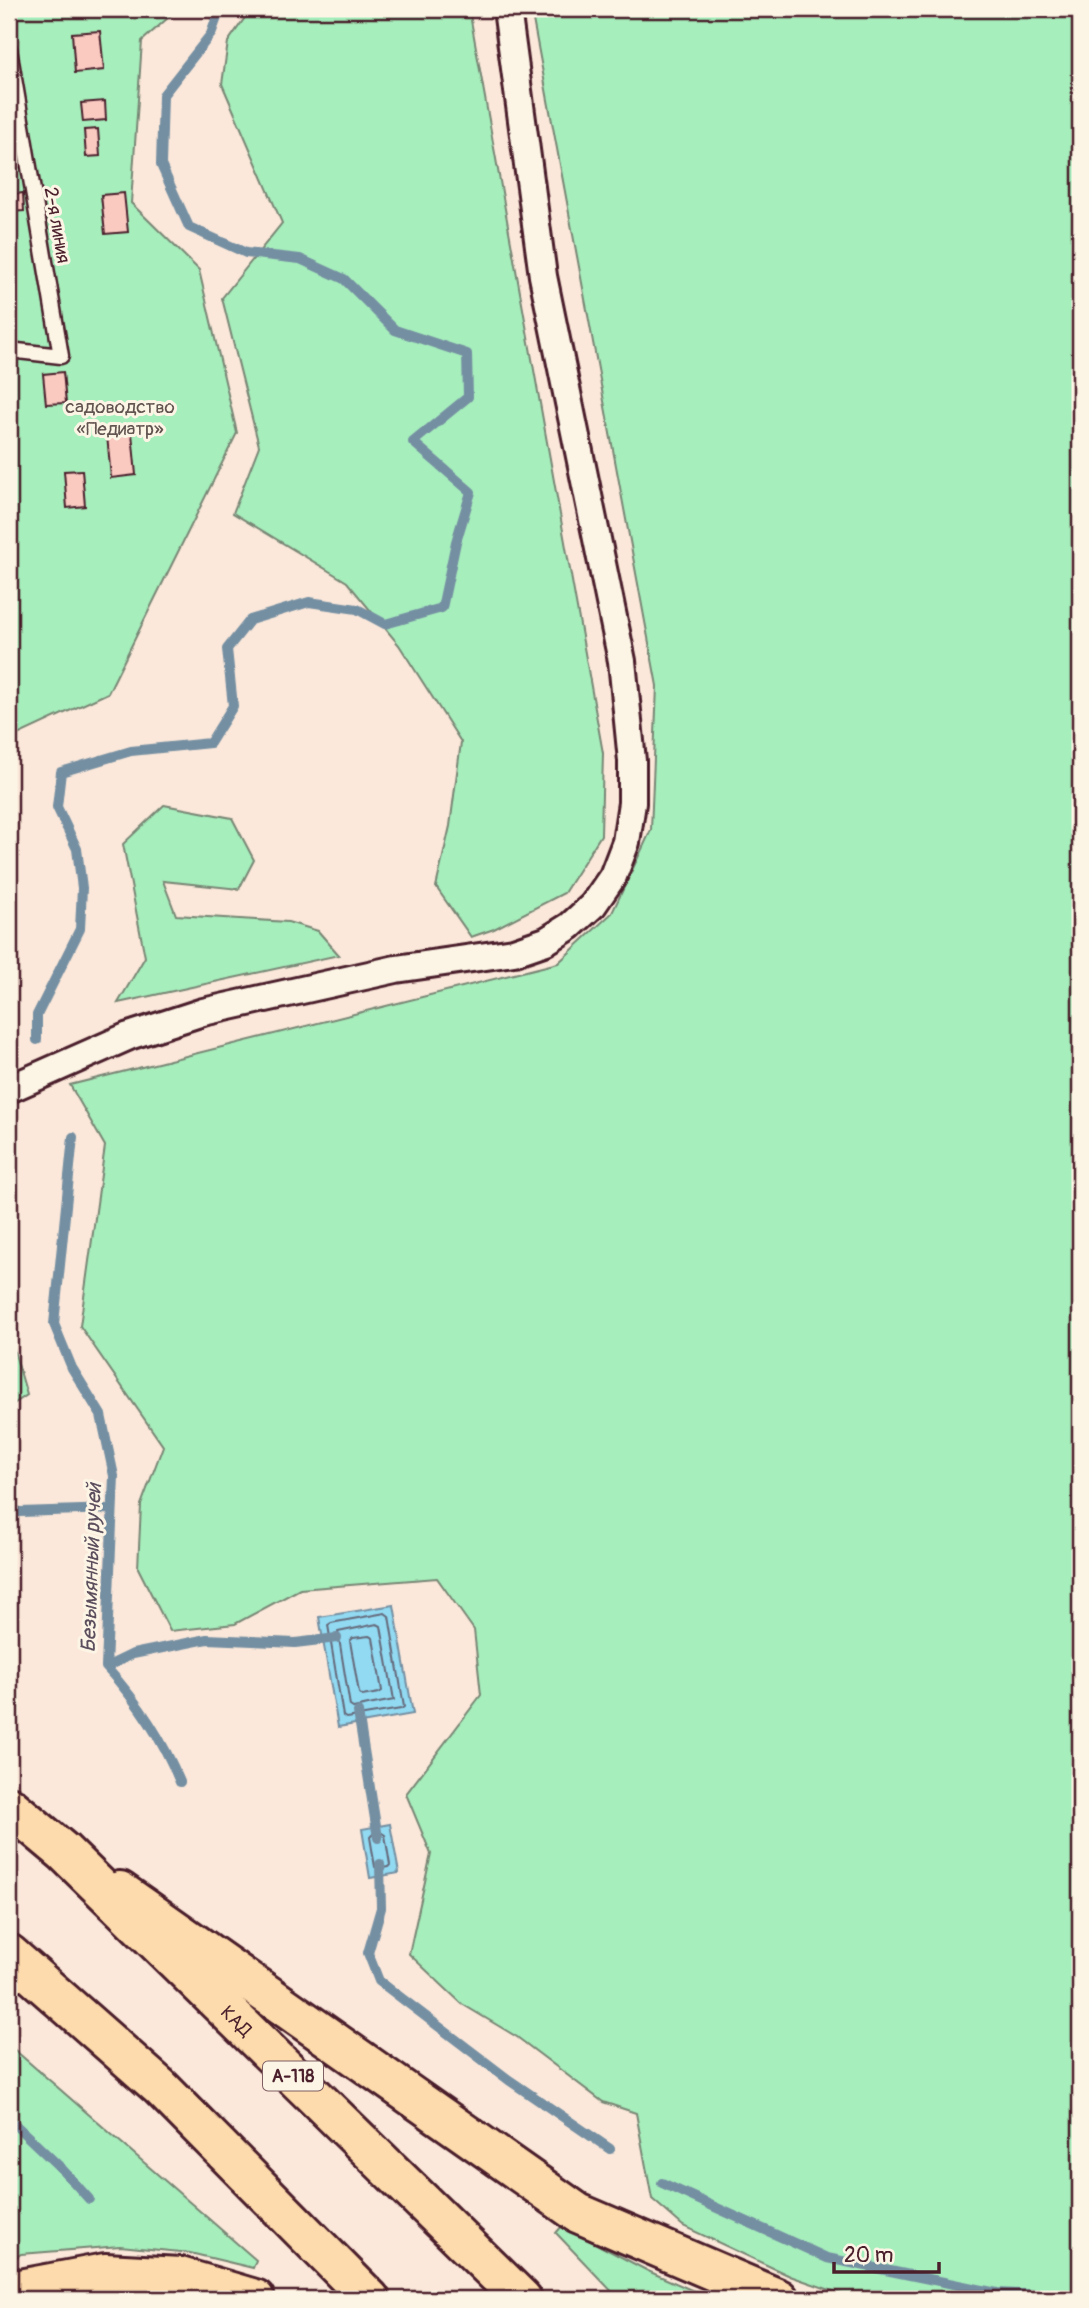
<svg xmlns="http://www.w3.org/2000/svg" width="1089" height="2308" viewBox="0 0 1089 2308" font-family="Pangolin,sans-serif">
  <style>
    .green { fill: #a6eebc; stroke: #788674; stroke-width: 2 }
    .water { fill: #91daf2; stroke: #758fa2; stroke-width: 2 }
    .lines { fill: none; stroke-linecap: round; stroke-linejoin: round }
    .shore { stroke: #666a7b; stroke-width: 2 }
    .stream { stroke: #758fa2; stroke-width: 10 }
    .building { fill: #facac1; stroke: #4a1f2b; stroke-width: 2 }
    .lane-casing { stroke: #4a1f2b; stroke-width: 19 }
    .street-casing { stroke: #4a1f2b; stroke-width: 32 }
    .primary-casing { stroke: #4a1f2b; stroke-width: 44 }
    .highway-casing { stroke: #4a1f2b; stroke-width: 44 }
    .lane { stroke: #fcf5e5; stroke-width: 14 }
    .street { stroke: #fcf5e5; stroke-width: 26 }
    .primary { stroke: #fddbac; stroke-width: 38 }
    .highway { stroke: #fddbac; stroke-width: 38 }
    .labels { text-anchor: middle; stroke-width: 6; stroke-linejoin: round; paint-order: stroke }
    .shield { fill: #fcf5e5; stroke: #7f5f63; stroke-width: 2 }
    .shield-label { font-size: 18px; font-weight: bold; fill: #4a1f2b }
    .street-label { font-size: 19px; fill: #4a1f2b; stroke: #fcf5e5 }
    .park-label { font-size: 19px; fill: #61534f; stroke: #fcf5e5 }
    .water-label { font-size: 21px; font-style: italic; fill: #5c4e5d; stroke: #fcf5e5 }
  </style>
  <rect width="100%" height="100%" fill="#fbe8da"/>
  <filter id="ink" filterUnits="userSpaceOnUse"><feTurbulence type="fractalNoise" baseFrequency=".0143" numOctaves="2"/><feDisplacementMap in="SourceGraphic" scale="14" xChannelSelector="R" yChannelSelector="G"/><feConvolveMatrix kernelMatrix="1 2 1 2 8 2 1 2 1" color-interpolation-filters="sRGB"/></filter>
  <g filter="url(#ink)">
    <path class="green" d="M9 9H178L142 41 131 203 199 270 237 433 108 693 9 739Z
      M251 9H469L603 753 601 835 564 893 494 929 471 937 436 887 450 826 461 742 399 645 347 582 233 513 259 446 222 298 282 223 222 84 228 42Z
      M531 9H1080V2299H856L790 2276 683 2226 652 2199 636 2113 603 2102 517 2037 462 2004 409 1954 431 1854 406 1794 481 1695 474 1630 437 1578 300 1589 235 1624 170 1631 138 1568 141 1505 163 1446 80 1326 105 1146 70 1085 558 963 612 913 651 830 657 686Z
      M164 805 232 818 254 860 239 889 163 881 176 915 288 922 318 931 339 955 118 1003 145 957 123 844Z
      M9 1333 27 1395 9 1407Z
      M9 2045 256 2260 253 2268 190 2253 120 2246 21 2254 9 2262Z
      M562 2226 648 2271 712 2299H619L556 2233Z"/>
    <path class="water" d="M394 1605 413 1714 338 1727 319 1617Z
      M390 1824 399 1873 370 1878 362 1829Z"/>
    <g class="lines">
      <path class="shore" d="M385 1613 389 1616 404 1707 401 1709 346 1718 343 1716 328 1625 331 1623Z
        M377 1624 381 1626 394 1700 353 1708 350 1706 338 1632Z
        M369 1636 373 1638 382 1691 379 1693 362 1696 359 1693 350 1641 353 1638Z
        M382 1833 385 1835 390 1865 388 1867 378 1869 375 1867 370 1837 373 1834Z"/>
      <path class="stream" d="M37 1040V1015L80 929 82 888 77 849 57 807 61 772 131 751 210 743 233 706 227 649 250 620 309 602 357 609 385 624 442 608 456 542 471 492 413 442 468 397 467 354 395 330 344 279 300 259 246 253 189 227 161 165 163 95 211 34 220 9
        M73 1137 54 1324 72 1368 101 1415 114 1476 106 1667C137 1701 163 1740 180 1782
        M9 1508 20 1512 112 1509
        M106 1667 133 1654 207 1639 295 1643 337 1638
        M358 1712 378 1838
        M380 1864 381 1908 368 1953 379 1981 509 2080 610 2149
        M9 2119 62 2169 89 2199
        M662 2183 827 2258 997 2293 1080 2297"/>
    </g>
    <path class="building" d="M100 31 104 70 75 73 72 33Z
      M105 101 106 120 83 122 81 103Z
      M98 129 100 156 86 157 84 130Z
      M20 141 23 167 9 168V142Z
      M23 193 24 211 9 212V195Z
      M124 193 128 232 105 234 101 195Z
      M63 372 66 403 46 404 43 374Z
      M132 433 136 475 111 478 107 435Z
      M82 470 85 506 67 508 64 471Z"/>
    <g class="lines">
      <g class="lane-casing">
        <path id="lane" d="M9 49 61 356 9 350"/>
      </g>
      <g class="street-casing">
        <path id="street" d="M9 1089 129 1036 203 1012 396 969 514 952 546 941 570 926 593 905 613 876 626 842 632 803V761L622 661 543 276 507 9"/>
      </g>
      <g class="primary-casing">
        <path id="primary" d="M120 1891 578 2213 779 2299
          M9 2291 105 2273 180 2277 255 2299"/>
      </g>
      <g class="highway-casing">
        <g id="highway">
          <path id="s1" d="M9 1806 64 1852 522 2299"/>
          <path d="M9 1954 160 2087 370 2299"/>
        </g>
      </g>
      <use href="#lane" class="lane"/>
      <use href="#street" class="street"/>
      <use href="#primary" class="primary"/>
      <use href="#highway" class="highway"/>
    </g>
  </g>
  <g class="labels">
    <rect class="shield" x="263" y="2061.5" width="60" height="29" rx="5"/>
    <g class="shield-label">
      <text x="293" y="2082">А-118</text>
    </g>
    <g class="street-label">
      <text transform="translate(58 225) rotate(80)" y="7">2-я линия</text>
      <text dy="7" stroke="none"><textPath href="#s1" startOffset="313">КАД</textPath></text>
    </g>
    <g class="park-label">
      <text x="120" y="413">садоводство<tspan x="120" dy="22">«Педиатр»</tspan></text>
    </g>
    <g class="water-label">
      <text transform="translate(91 1568) rotate(-88)" y="7">Безымянный ручей</text>
    </g>
  </g>
  <rect width="1089" height="2308" fill="none" stroke="#fcf5e5" stroke-width="35"/>
  <rect x="18" y="18" width="1054" height="2273" fill="none" stroke="#4a1f2b" stroke-width="2.5" filter="url(#ink)"/>
  <path d="M834 2262v10h105v-10" fill="none" stroke="#4a1f2b" stroke-width="3.5"/>
  <text x="844" y="2262" font-size="21" fill="#4a1f2b" stroke="#fcf5e5" stroke-width="5" paint-order="stroke">20 m</text>
</svg>
